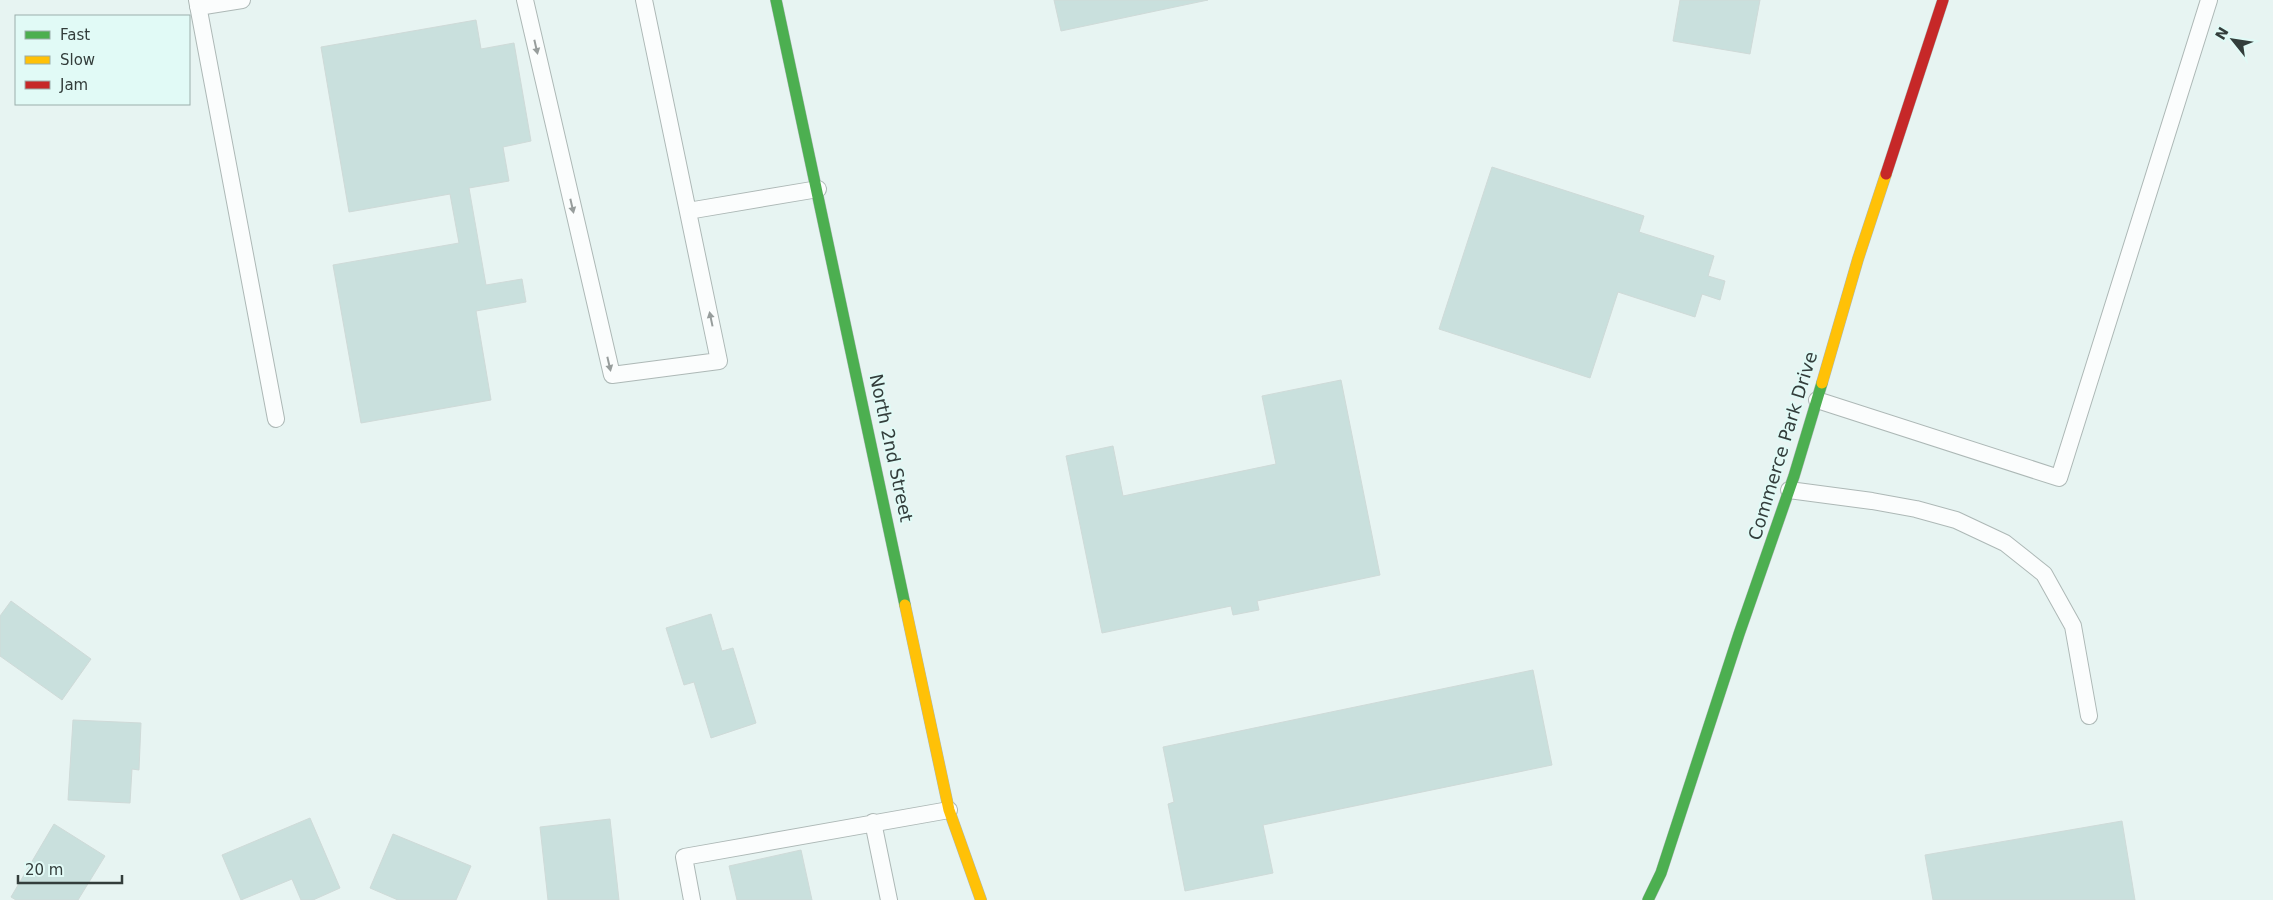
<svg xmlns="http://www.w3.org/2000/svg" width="2273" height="900" viewBox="0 0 2273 900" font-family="'DejaVu Sans',sans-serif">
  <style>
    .building { fill: #c9e0dd; stroke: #cfdad8 }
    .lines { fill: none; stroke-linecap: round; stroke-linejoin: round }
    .lane-casing { stroke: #adb8b6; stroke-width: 18 }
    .fast-casing { stroke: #adb8b6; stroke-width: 12 }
    .slow-casing { stroke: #adb8b6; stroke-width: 12 }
    .jam-casing { stroke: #adb8b6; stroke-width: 12 }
    .lane { stroke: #fbfdfd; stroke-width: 16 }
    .fast { stroke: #4caf50; stroke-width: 11 }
    .slow { stroke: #ffc107; stroke-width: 11 }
    .jam { stroke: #c62828; stroke-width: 11 }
    .oneway { fill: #979d9c }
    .labels { text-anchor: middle; stroke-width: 4; stroke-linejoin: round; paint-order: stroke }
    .street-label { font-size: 18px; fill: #333d3b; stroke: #e1faf6 }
  </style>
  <rect width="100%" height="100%" fill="#e7f4f2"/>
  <path class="building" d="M1054 0H1208L1061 31Z
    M1680 0H1760L1750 54 1673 41Z
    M476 20 481 49 514 43 531 141 503 147 509 181 469 188 486 285 522 279 526 302 476 311 491 400 361 423 333 265 459 243 450 194 349 212 321 47Z
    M1492 167 1644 216 1639 232 1714 256 1708 276 1725 281 1720 300 1702 294 1695 317 1618 292 1590 378 1439 329Z
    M1341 380 1380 575 1257 601 1259 610 1233 615 1231 606 1102 633 1066 456 1113 446 1123 496 1276 464 1262 396Z
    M11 601 91 659 62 700 0 656V616Z
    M711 614 722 651 733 648 756 723 711 738 694 682 684 685 666 628Z
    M1533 670 1552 765 1263 825 1273 873 1185 891 1168 804 1174 802 1163 747Z
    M73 720 141 723 139 770 132 769 130 803 68 800Z
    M310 818 340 888 313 900H301L292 879 241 900 222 855Z
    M610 819 619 900H548L540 827Z
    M2122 821 2135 900H1933L1925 855Z
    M54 824 105 856 78 900H16L11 897Z
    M393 834 471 866 456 900H398L370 888Z
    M801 850 812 900H737L729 866Z"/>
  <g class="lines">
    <g class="lane-casing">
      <path id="lane" d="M197 0 276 419
        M525 0 612 375 719 361 644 0
        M198 7 242 0
        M688 211 818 189
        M1817 400 2059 478 2209 0
        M1789 490 1872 501 1916 509 1956 520 2005 543 2044 574 2073 626 2089 716
        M873 822 889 900
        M692 900 684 857 949 810"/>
    </g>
    <g class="fast-casing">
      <path id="fast" d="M776 0 905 605
        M1648 900 1661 873 1739 634 1794 476 1822 383"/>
    </g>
    <g class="slow-casing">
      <path id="slow" d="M1822 383 1858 259 1886 174
        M905 605 949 810 981 900"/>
    </g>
    <g class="jam-casing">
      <path id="jam" d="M1886 174 1943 0"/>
    </g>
    <use href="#lane" class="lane"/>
    <use href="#fast" class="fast"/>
    <use href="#slow" class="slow"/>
    <use href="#jam" class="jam"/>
  </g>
  <defs><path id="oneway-solid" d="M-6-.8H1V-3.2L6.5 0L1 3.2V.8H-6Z" transform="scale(1.25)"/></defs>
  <g class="oneway">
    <use href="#oneway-solid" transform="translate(536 47) rotate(77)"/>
    <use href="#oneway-solid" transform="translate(572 206) rotate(77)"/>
    <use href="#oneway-solid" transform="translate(711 319) rotate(-102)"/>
    <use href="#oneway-solid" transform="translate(609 364) rotate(77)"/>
  </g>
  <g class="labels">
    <g class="street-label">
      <text transform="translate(1783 446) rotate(-73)" y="6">Commerce Park Drive</text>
      <text transform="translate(891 448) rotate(78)" y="6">North 2nd Street</text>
    </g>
  </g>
  <rect x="15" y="15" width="175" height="90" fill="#e1faf6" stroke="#9baeab"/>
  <rect x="25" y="31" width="25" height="8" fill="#4caf50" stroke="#9baeab"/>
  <text x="60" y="40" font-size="15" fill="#333d3b">Fast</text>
  <rect x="25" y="56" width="25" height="8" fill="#ffc107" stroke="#9baeab"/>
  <text x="60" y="65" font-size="15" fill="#333d3b">Slow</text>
  <rect x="25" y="81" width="25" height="8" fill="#c62828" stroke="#9baeab"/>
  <text x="60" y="90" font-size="15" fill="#333d3b">Jam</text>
  <g transform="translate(2233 40) rotate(300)" stroke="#e1faf6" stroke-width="4" paint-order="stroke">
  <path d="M0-4L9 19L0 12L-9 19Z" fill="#333d3b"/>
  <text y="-8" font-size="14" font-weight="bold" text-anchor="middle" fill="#333d3b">N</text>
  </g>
  <path d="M18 875v8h104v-8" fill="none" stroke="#333d3b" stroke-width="2.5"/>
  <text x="25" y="875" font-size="15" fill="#333d3b" stroke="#e1faf6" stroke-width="4" paint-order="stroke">20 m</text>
</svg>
